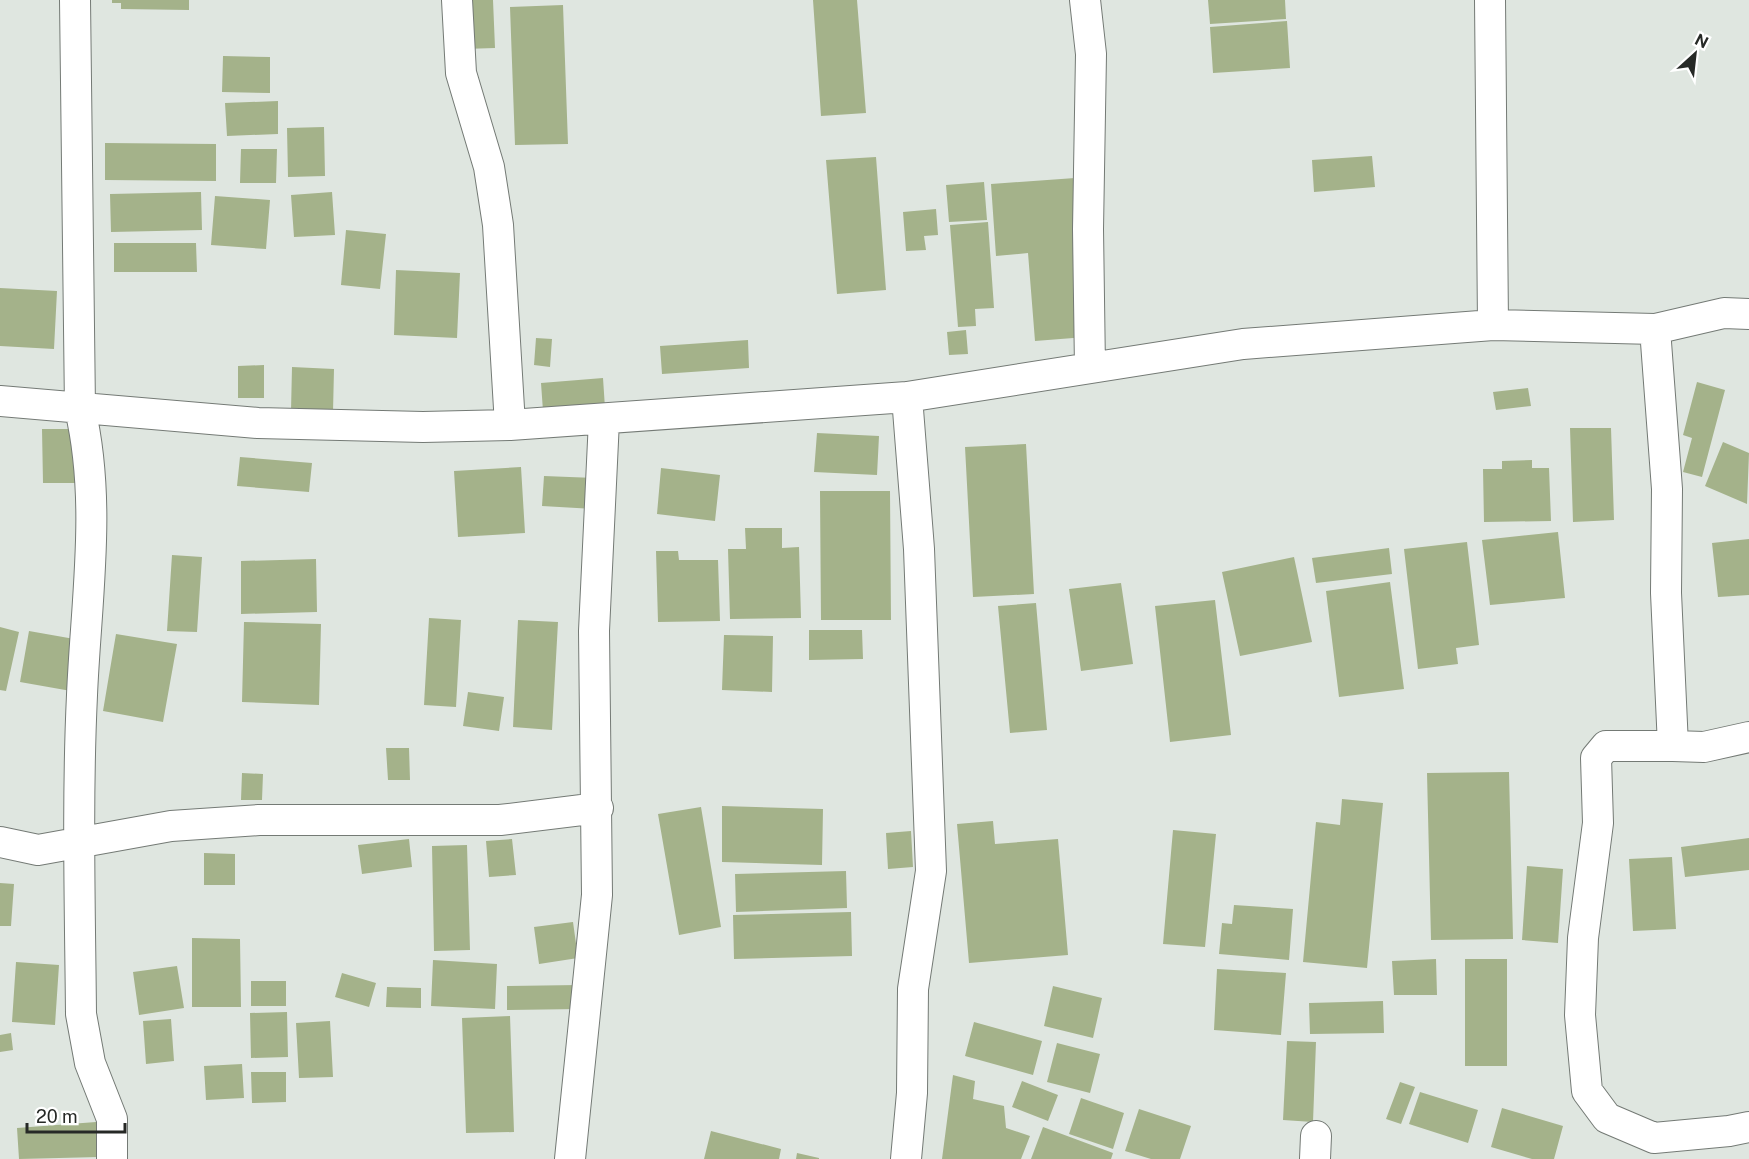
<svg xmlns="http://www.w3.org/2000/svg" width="1749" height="1159" viewBox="0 0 1749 1159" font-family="'Public Sans',sans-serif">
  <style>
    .building { fill: #a4b28a }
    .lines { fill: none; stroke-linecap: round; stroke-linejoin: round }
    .minor-casing { stroke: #747a75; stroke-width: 32 }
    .minor { stroke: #fff; stroke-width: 30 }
  </style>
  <rect width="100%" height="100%" fill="#dfe6e0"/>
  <path class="building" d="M112 0H189V10L121 9V3H112Z
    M462 0H493L495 48 464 49Z
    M813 0H857L866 113 821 116Z
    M1208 0H1285L1286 19 1210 24Z
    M563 5 568 144 515 145 510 7Z
    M1287 21 1290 68 1213 73 1210 27Z
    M223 56 270 57V93L222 92Z
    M278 101V134L227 136 225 103Z
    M324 127 325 176 288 177 287 128Z
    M105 143 216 144V181L105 180Z
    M241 149H277L276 183H240Z
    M1372 156 1375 187 1314 192 1312 160Z
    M876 157 886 290 837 294 826 160Z
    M1075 178 1086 337 1035 341 1028 253 996 256 991 184Z
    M984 182 987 220 949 222 946 185Z
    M201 192 202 230 111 232 110 194Z
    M332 192 335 235 294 237 291 195Z
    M215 196 270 200 266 249 211 245Z
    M936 209 938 235 924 236 926 250 906 251 903 212Z
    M988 222 994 308 975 309 976 326 958 327 950 225Z
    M346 230 386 234 380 289 341 285Z
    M114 243H196L197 272H114Z
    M396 270 460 273 457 338 394 335Z
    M0 288 57 291 54 349 0 346Z
    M966 330 968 354 949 355 947 332Z
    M536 338 552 339 550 367 534 365Z
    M748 340 749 368 662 374 660 346Z
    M264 365V398H238V366Z
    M292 367 334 369 333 412 291 411Z
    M603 378 605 408 543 411 541 383Z
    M1697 382 1725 390 1702 477 1683 472 1692 438 1683 435Z
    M1528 388 1531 406 1496 410 1493 392Z
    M1570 428H1611L1614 520 1573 522Z
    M42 429H78L79 483H43Z
    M817 433 879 436 877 475 814 472Z
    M1723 442 1749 453 1747 504 1705 486Z
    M1026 444 1034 594 973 597 965 447Z
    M240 457 312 463 309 492 237 486Z
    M1532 460V468H1549L1551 521 1484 522 1483 469H1502V461Z
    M521 467 525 533 458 537 454 471Z
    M661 468 720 475 715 521 657 514Z
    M544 476 595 478 594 509 542 506Z
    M820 491H890L891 620H821Z
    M745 528H782V548L799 547 801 618 730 619 728 549H746Z
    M1558 532 1565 598 1490 605 1482 540Z
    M1749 539V595L1718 597 1712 543Z
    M1467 542 1479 645 1456 648 1458 664 1418 669 1404 549Z
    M1389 548 1392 574 1316 583 1312 558Z
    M656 551H678L679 560H718L720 621 658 622Z
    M172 555 202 557 197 632 167 631Z
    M1294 557 1312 642 1240 656 1222 572Z
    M316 559 317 612 241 614V561Z
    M1390 582 1404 689 1339 697 1326 591Z
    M1121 583 1133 664 1081 671 1069 589Z
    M1215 600 1231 735 1170 742 1155 606Z
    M1036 603 1047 730 1010 733 998 606Z
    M429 618 461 620 456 707 424 705Z
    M518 620 558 622 552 730 513 727Z
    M244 622 321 624 319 705 242 702Z
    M0 627 19 632 6 691 0 690Z
    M809 630H862L863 659 809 660Z
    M29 631 80 640 71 691 20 682Z
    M116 634 177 644 163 722 103 711Z
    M724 635 773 636 772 692 722 690Z
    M468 692 504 697 499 731 463 726Z
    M386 748H409L410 780H388Z
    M1509 772 1513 939 1431 940 1427 773Z
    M242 773 263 774 262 800H241Z
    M1342 799 1383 803 1367 968 1303 962 1316 822 1340 825Z
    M722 806 823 809 822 865 722 862Z
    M701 807 721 927 679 935 658 814Z
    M993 821 995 844 1058 839 1068 955 969 963 957 824Z
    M1173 830 1216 834 1205 947 1163 944Z
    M911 831 913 867 888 869 886 833Z
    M1749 838V870L1685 877 1681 847Z
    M409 839 412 867 362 874 358 845Z
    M512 839 516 875 489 877 486 841Z
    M467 845 470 950 434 951 432 846Z
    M204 853 235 854V885H204Z
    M1672 857 1676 929 1633 931 1629 859Z
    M1527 866 1563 869 1558 943 1522 940Z
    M846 871 847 908 736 912 735 874Z
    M0 883 14 884 11 926H0Z
    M1234 905 1293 909 1289 960 1219 954 1222 923 1232 924Z
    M851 912 852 956 734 959 733 915Z
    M573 922 578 958 539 964 534 927Z
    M192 938 240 939 241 1007H192Z
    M1436 959 1437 995H1394L1392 961Z
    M1465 959H1507V1066H1465Z
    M433 960 497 964 495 1009 431 1006Z
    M16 962 59 965 55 1025 12 1022Z
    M177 966 184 1008 139 1015 133 972Z
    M1217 969 1286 973 1281 1035 1214 1030Z
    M342 973 376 983 369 1007 335 997Z
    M251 981H286V1006H251Z
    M578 985 579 1009 507 1010V986Z
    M1053 986 1102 998 1093 1038 1044 1026Z
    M387 987 421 988V1008L386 1007Z
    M1383 1001 1384 1033 1310 1034 1309 1003Z
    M287 1012 288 1057 251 1058 250 1013Z
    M510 1016 514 1132 466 1133 462 1018Z
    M171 1019 174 1061 146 1064 143 1021Z
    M330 1021 333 1077 299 1078 296 1023Z
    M974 1022 1042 1041 1033 1075 965 1056Z
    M11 1033 13 1050 0 1052V1035Z
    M1287 1041 1316 1042 1313 1122 1283 1120Z
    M1057 1043 1100 1054 1090 1093 1047 1082Z
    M242 1064 244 1098 206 1100 204 1066Z
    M251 1072H286V1102L252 1103Z
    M953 1075 975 1081 973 1099 1004 1106 1006 1128 1030 1136 1021 1159H942Z
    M1022 1081 1058 1095 1048 1121 1012 1107Z
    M1400 1082 1415 1087 1401 1124 1386 1119Z
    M1420 1092 1478 1110 1468 1143 1409 1124Z
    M1081 1098 1124 1113 1113 1149 1069 1134Z
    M1502 1108 1563 1126 1554 1159H1532L1491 1147Z
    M1139 1109 1191 1126 1180 1159H1151L1125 1151Z
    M96 1122 99 1157 19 1159 17 1128Z
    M1043 1127 1113 1153 1111 1159H1031Z
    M711 1131 781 1149 779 1159H704Z
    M797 1153 819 1158V1159H796Z"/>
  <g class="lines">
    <g class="minor-casing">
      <path id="minor" d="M75 0 80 409C102 503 86 600 82 695 77 801 80 908 81 1014L90 1063 112 1119V1159
        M457 0 461 73 489 167 498 225 510 425
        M1085 0 1091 54 1088 229 1090 368
        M1490 0 1493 325
        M1655 329 1667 489 1666 593 1673 746 1704 747 1749 737
        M0 401 258 423 423 427 510 425 907 397 1243 344 1493 325 1655 329 1724 313 1749 314
        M1673 746H1606L1596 758 1598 823 1583 938 1580 1015 1587 1091 1607 1118 1654 1138 1729 1131 1749 1127
        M0 842 38 850 171 826 259 820H500L598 808
        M570 1159 597 895 594 631 604 420
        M906 1159 912 1093 913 989 931 871 919 549 907 397
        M1315 1159 1316 1136"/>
    </g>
    <use href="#minor" class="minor"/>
  </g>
  <g transform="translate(1695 54) rotate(27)" stroke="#ffffff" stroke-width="4.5" paint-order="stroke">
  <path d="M0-4.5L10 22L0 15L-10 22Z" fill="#262926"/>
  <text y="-9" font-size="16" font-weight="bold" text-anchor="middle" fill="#262926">N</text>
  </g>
  <path d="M27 1123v9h98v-9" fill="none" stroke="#262926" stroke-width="3"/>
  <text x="36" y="1123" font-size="18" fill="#262926" stroke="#ffffff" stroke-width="4.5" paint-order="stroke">20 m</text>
</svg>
